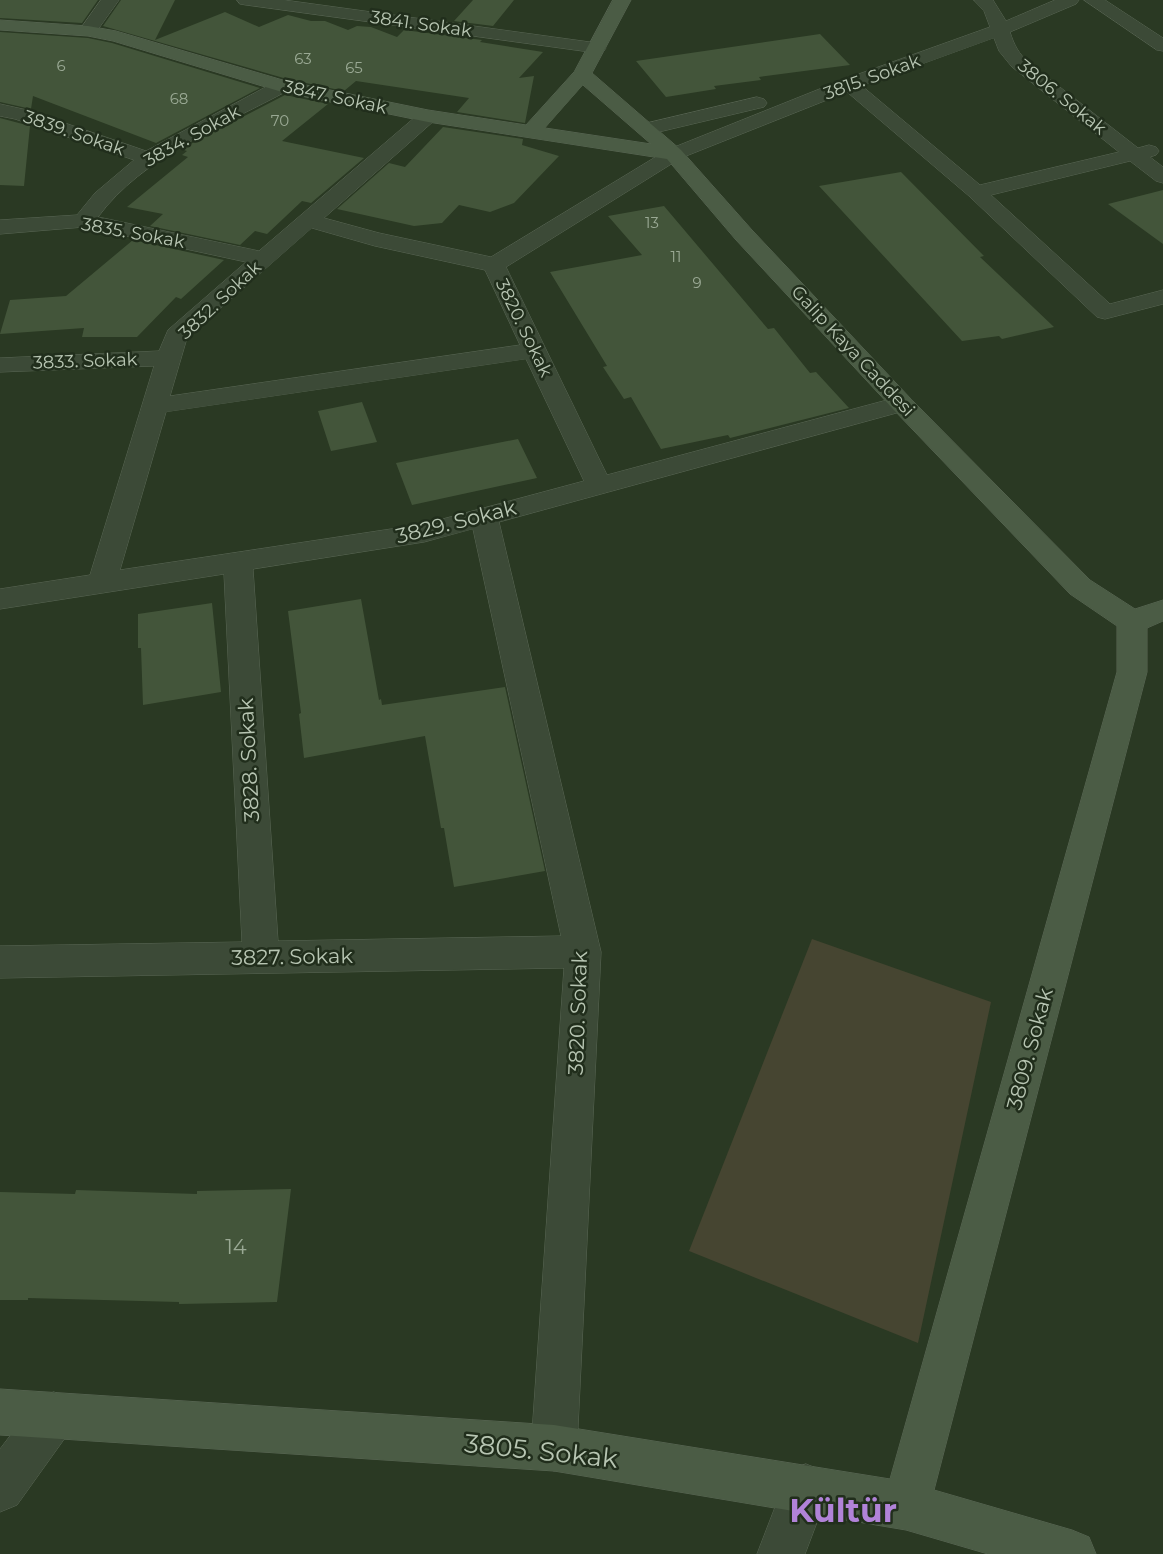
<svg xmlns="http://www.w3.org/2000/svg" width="1163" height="1554" viewBox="0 0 1163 1554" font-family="Montserrat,sans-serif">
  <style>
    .green { fill: #464531 }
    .building { fill: #43553a }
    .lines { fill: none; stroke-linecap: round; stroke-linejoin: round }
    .street-casing { stroke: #5a6755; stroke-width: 1 }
    .secondary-casing { stroke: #5a6755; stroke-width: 1 }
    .street { fill: #3c4a37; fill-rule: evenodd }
    .secondary { fill: #4b5c45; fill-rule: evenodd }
    .labels { text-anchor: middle; stroke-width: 5; stroke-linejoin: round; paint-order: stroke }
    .far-number-label { font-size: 15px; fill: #9aa994 }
    .far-street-label { font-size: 18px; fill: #b7c5b2; stroke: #212e1c }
    .street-label { font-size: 21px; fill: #b7c5b2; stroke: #212e1c }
    .near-number-label { font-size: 21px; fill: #9aa994 }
    .near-street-label { font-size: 26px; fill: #b7c5b2; stroke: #212e1c }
    .near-district-label { font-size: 33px; font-weight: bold; fill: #b183d8; stroke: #212e1c }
  </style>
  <rect width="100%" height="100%" fill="#2a3923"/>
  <path class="green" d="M812 939 991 1002 918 1343 689 1251Z"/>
  <path class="building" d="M0 0H98L82 23 0 18Z
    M121 0H175L155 40 225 12 259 27 288 15 311 21H325L348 30 357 26 371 27 397 37 404 30 482 40 480 42 543 52 519 78 534 76 525 123 457 112 469 98 356 81 344 91 287 79 103 26Z
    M473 0H514L493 26 454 21Z
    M0 32 88 38 112 43 260 88 156 143 33 96 31 109 0 102Z
    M820 34 850 65 759 77 761 80 714 86 716 89 666 97 636 61Z
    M285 95 328 104 282 141 364 158 311 203 302 201 267 234 255 231 240 245 150 226 163 214 127 207 188 157 182 155 187 151 181 149Z
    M0 118 30 126 24 186 0 185Z
    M443 127 523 139 522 145 559 156 514 203 490 212 459 205 442 223 414 226 337 209 389 163 405 167Z
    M901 172 984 256 980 257 1054 327 1002 339 999 336 962 341 819 186Z
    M1163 190V244L1108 204Z
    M664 206 768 329 774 328 810 373 816 372 849 408 730 438 728 435 661 449 631 397 624 399 603 367 607 366 550 272 642 255 608 216Z
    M133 240 224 260 181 299 176 297 137 337H82L84 328 0 334 10 300 66 296Z
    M362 402 377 442 331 451 318 411Z
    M518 439 537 478 412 505 396 463Z
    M361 599 379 700 381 699 382 705 505 687 545 871 454 887 444 828H441L425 736 304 758 299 714 301 713 288 611Z
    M212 603 221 692 143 705 141 648H138V614Z
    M291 1189 277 1302 179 1304V1302L28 1298V1300H0V1192L75 1194 76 1190 197 1194V1191Z"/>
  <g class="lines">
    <g class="street-casing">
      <path id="street" d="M101 0H119L94 35H82L79 31Z
        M237 0H284L597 43 603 44 606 48 603 52 597 53 246 5 240 4Z
        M974 0H993L1006 21 1055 0H1079L1076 4 1010 32C1014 45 1019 54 1029 63L1138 148 1149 145 1156 147 1159 151 1156 155 1150 157 1163 167V183L1156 181 1130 161 991 195 1110 304 1163 290V304L1105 319 1097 317 969 196 847 92 681 158 506 267 607 475 902 396 911 399 915 404 911 409 499 522 601 952 577 1448 571 1465 554 1471 537 1465 531 1448 564 968 0 978V946L242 942 224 574 0 609V589L90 575 154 366 0 372V358L159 351 168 330 246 262 84 227 0 234V220L77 215 95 193 134 160 15 119 0 116V104L27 110 146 151 275 82H289L291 86 289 90C224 125 142 157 98 217L259 251 421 112H435L438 116 435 120 324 218 379 233 491 257 667 150 842 80 990 27 984 11ZM994 38 999 51 1012 67 1119 152 980 185 862 86ZM312 228 375 246 485 270 520 345 170 396 187 338ZM526 359 584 481 424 524 120 570 166 412ZM473 529 561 936 278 941 253 569 424 542Z
        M1084 0H1105L1163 38V51L1157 50Z
        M757 97 764 99 767 103 764 107 646 135 639 133 636 129 639 125Z
        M54 1392 70 1399 77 1415 70 1431 17 1505 0 1512V1449L38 1399Z
        M806 1464 823 1471 830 1488 805 1554H757L789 1471Z"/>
    </g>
    <g class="secondary-casing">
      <path id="secondary" d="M613 0H631L592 73 681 150 752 230 911 399 1090 580 1135 609 1163 600V621L1147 628V672L934 1490 1072 1530 1089 1537 1096 1554H988L906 1530 554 1471 0 1435V1389L554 1425 890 1479 1117 672V626L1070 594 893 409 736 240 667 159 428 122 282 92 113 41 88 36 0 30V20L88 26 116 31 286 81 428 110 526 125 574 72ZM583 85 651 144 545 128Z"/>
    </g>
    <use href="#street" class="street"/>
    <use href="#secondary" class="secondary"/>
  </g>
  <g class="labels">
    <g class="far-number-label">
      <text x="303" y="64">63</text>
      <text x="61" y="71">6</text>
      <text x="354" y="73">65</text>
      <text x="179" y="104">68</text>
      <text x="280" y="126">70</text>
      <text x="652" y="228">13</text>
      <text x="676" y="262">11</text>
      <text x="697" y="288">9</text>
    </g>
    <g class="far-street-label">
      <text transform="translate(421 24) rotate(8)" y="6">3841. Sokak</text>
      <text transform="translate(872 77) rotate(-20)" y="6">3815. Sokak</text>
      <text transform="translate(335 97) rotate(12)" y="6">3847. Sokak</text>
      <text transform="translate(1062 97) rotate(39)" y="6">3806. Sokak</text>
      <text transform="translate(74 133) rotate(19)" y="6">3839. Sokak</text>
      <text transform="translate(192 136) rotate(-29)" y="6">3834. Sokak</text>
      <text transform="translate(133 233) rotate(10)" y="6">3835. Sokak</text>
      <text transform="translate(220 300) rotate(-43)" y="6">3832. Sokak</text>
      <text transform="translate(524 328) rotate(64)" y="6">3820. Sokak</text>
      <text transform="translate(853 351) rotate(47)" y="6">Galip Kaya Caddesi</text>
      <text transform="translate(85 361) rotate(-2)" y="6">3833. Sokak</text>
    </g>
    <g class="street-label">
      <text transform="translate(456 522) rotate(-14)" y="7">3829. Sokak</text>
      <text transform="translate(249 760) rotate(-93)" y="7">3828. Sokak</text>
      <text transform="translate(292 957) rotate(-1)" y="7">3827. Sokak</text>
      <text transform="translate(578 1013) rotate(-88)" y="7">3820. Sokak</text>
      <text transform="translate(1030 1049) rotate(-75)" y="7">3809. Sokak</text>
    </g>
    <g class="near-number-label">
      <text x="236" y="1254">14</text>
    </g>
    <g class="near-street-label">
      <text transform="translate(541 1451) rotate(6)" y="9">3805. Sokak</text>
    </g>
    <g class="near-district-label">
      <text x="843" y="1522">Kültür</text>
    </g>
  </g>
</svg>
